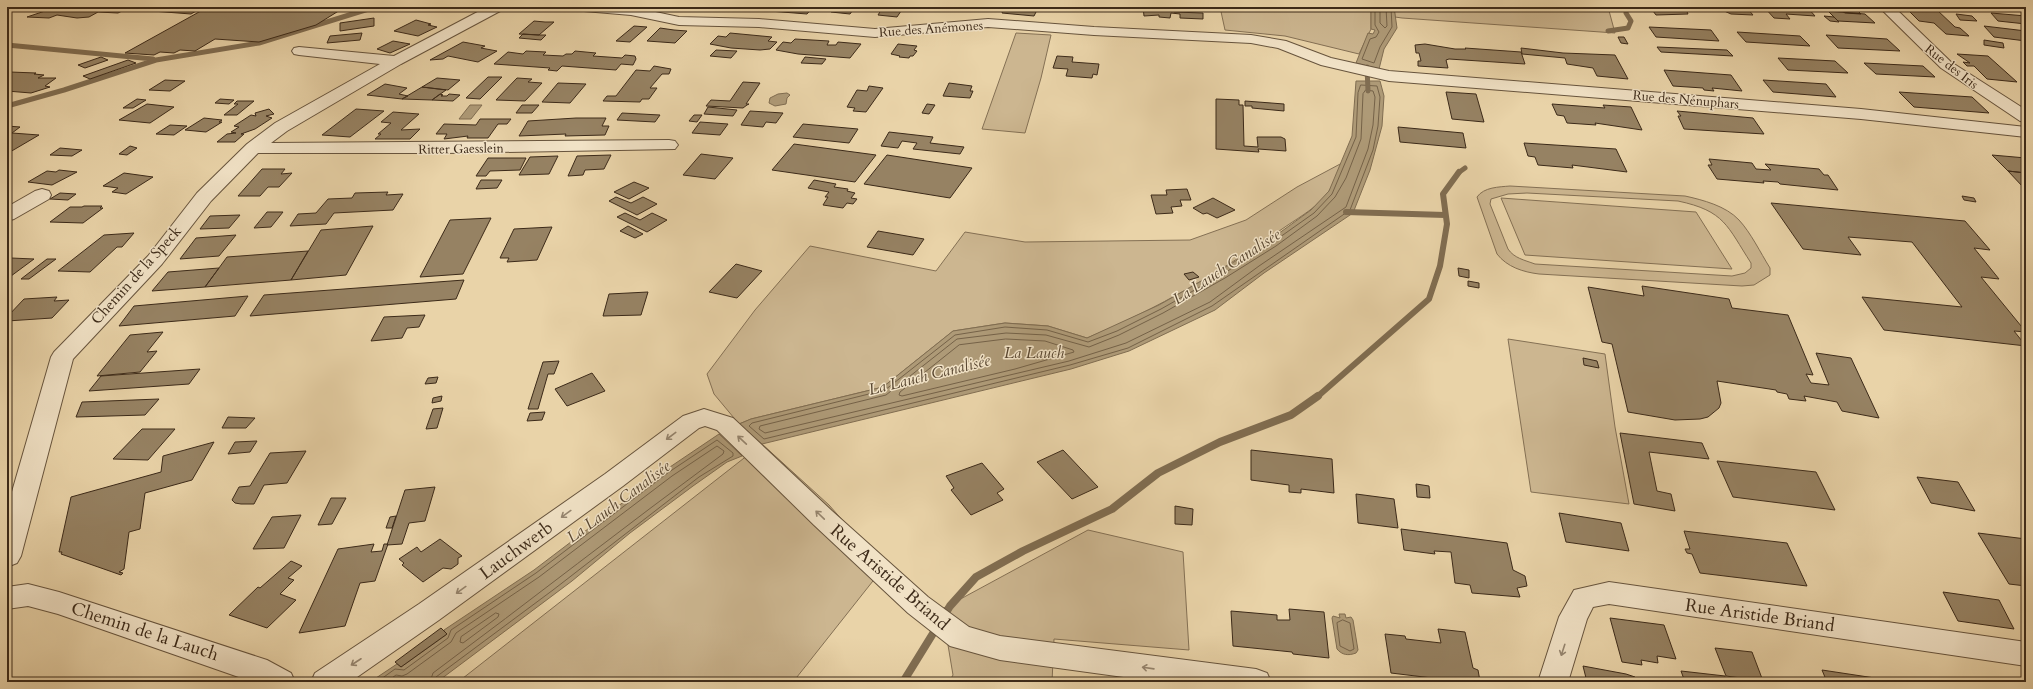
<svg xmlns="http://www.w3.org/2000/svg" width="2033" height="689" viewBox="0 0 2033 689" font-family="Cardo,serif">
  <style>
    .green { fill: #ccb690; stroke: #847054; fill-rule: evenodd }
    .water { fill: #ae9a77; stroke: #806d51 }
    .lines { fill: none; stroke-linecap: round; stroke-linejoin: round }
    .shore { stroke: #756248; stroke-width: 1 }
    .stream-far2 { stroke: #806d51; stroke-width: 5 }
    .stream-far1 { stroke: #806d51; stroke-width: 6 }
    .stream { stroke: #806d51; stroke-width: 8 }
    .building { fill: #968263; stroke: #3c2a19 }
    .street-casing { stroke: #67543d; stroke-width: 2 }
    .street { fill: #f1e2c6; fill-rule: evenodd }
    .oneway { stroke: #968670 }
    .labels { text-anchor: middle; stroke-width: 3; stroke-linejoin: round; paint-order: stroke }
    .far-street-label { font-size: 13px; fill: #3c2a19; stroke: #f1e2c6 }
    .street-label { font-size: 15px; fill: #3c2a19; stroke: #f1e2c6 }
    .water-label { font-size: 16px; font-style: italic; fill: #584630; stroke: #f1e2c6 }
    .near-street-label { font-size: 18px; fill: #3c2a19; stroke: #f1e2c6 }
  </style>
  <rect width="100%" height="100%" fill="#e9d3a8"/>
  <filter id="stains"><feTurbulence type="fractalNoise" baseFrequency=".005" numOctaves="4"/><feColorMatrix values="0 0 0 0 .2 0 0 0 0 .09 0 0 0 0 .02 0 0 0 .5 -.17"/></filter>
  <radialGradient id="worn" r=".72"><stop offset=".6" stop-color="#630" stop-opacity="0"/><stop offset="1" stop-color="#630" stop-opacity=".3"/></radialGradient>
  <path class="green" d="M1220 7H1371V29L1359 54 1285 36 1225 30Z
    M1394 7H1608L1615 33 1402 18 1395 17Z
    M1016 33 1051 35 1041 78 1025 133 982 129Z
    M1342 163C1338 172 1335 182 1329 191 1318 207 1301 216 1285 227 1223 270 1158 309 1087 338L1048 326 1005 323 953 331 883 387 751 419 739 424 714 394 707 374 755 310 810 246 936 271 965 232 1025 242 1190 240 1246 220 1297 187Z
    M1510 186 1685 196C1703 200 1726 206 1739 220 1751 233 1760 252 1770 268V275L1754 285 1742 286 1539 274C1523 272 1507 267 1497 254L1477 197C1484 187 1499 187 1510 186ZM1527 193 1678 201C1725 211 1727 226 1751 263V268L1745 273 1732 276 1535 264C1524 260 1514 258 1508 249L1490 204 1491 199 1508 194Z
    M1501 198 1696 212 1732 269 1525 255Z
    M1508 339 1605 354 1615 427 1629 504 1531 492Z
    M762 444 829 505 884 567 793 682H458Z
    M1088 530 1183 552 1189 650 1054 639 1052 682H949L953 675 942 609Z"/>
  <path class="water" d="M1371 7H1394L1397 28 1384 49 1379 69 1356 63 1368 33 1373 34 1375 30 1371 29Z
    M1356 81H1380L1384 96 1382 126 1370 170 1353 213 1264 273 1215 310 1129 351 1071 369 762 444 739 424 751 419 883 387 953 331 1005 323 1048 326 1087 338 1159 305 1221 270 1271 239 1311 210 1329 191 1352 136Z
    M787 93 790 95 787 98 786 104 775 106 769 103 770 98 778 94Z
    M470 105H482L471 119H459Z
    M719 434 742 456 727 462 693 486 630 533 572 581 437 682H370L397 664 401 667 446 635 444 630 534 570 667 469Z
    M1339 614H1345L1346 618 1351 617 1353 620 1358 650 1356 653C1348 656 1342 655 1337 649L1332 618 1333 616 1340 618Z"/>
  <g class="lines">
    <path class="shore" d="M1375 7V25L1379 32 1376 37 1370 39 1362 59 1374 63 1380 47 1392 27 1391 7
      M1380 7V23L1385 28 1387 26 1386 7
      M1361 85 1377 86 1380 97 1378 126 1373 150 1350 210 1212 306 1128 348 1070 365 764 439 749 426 752 423 885 390 955 335 1005 327 1047 330 1088 342 1117 331 1161 309 1223 274 1273 242 1314 213 1332 194 1356 137 1358 93Z
      M1366 90 1373 91 1375 97 1373 125 1368 149 1346 207 1259 266 1210 302 1126 343 1069 361 765 433 759 429 760 426 886 395 957 339 1006 333 1046 335 1089 347 1119 335 1163 313 1225 278 1276 246 1317 216 1335 197 1346 178 1361 139 1363 94Z
      M1006 339 1045 341 1073 350 1074 352 1015 369 902 396 899 395 900 392 959 345Z
      M496 613 499 614 498 617 463 643 460 642 461 637Z
      M1343 620 1350 623 1354 649 1350 651 1340 646 1337 623Z
      M377 682 395 669 404 670 448 638 451 630 536 573 669 472 717 440 733 453V456L699 477 553 590 436 677 435 682
      M386 682 396 675 402 676 407 674 451 642 456 633 539 577 672 476 717 446 724 451 723 454C625 526 530 601 433 673L430 682"/>
    <path class="stream-far2" d="M1608 31 1628 28 1631 21 1626 13V7
      M7 45 153 59
      M1367 67 1368 91
      M7 106 64 90 156 60 259 43 375 7
      M1458 173 1465 168"/>
    <path class="stream-far1" d="M1346 212 1445 215
      M1317 397 1429 299 1440 266 1447 224 1443 194 1459 172"/>
    <path class="stream" d="M903 682 950 606 976 577 1023 551 1112 509 1158 473 1220 442 1291 415 1318 396"/>
  </g>
  <path class="building" d="M57 7H71L68 8 78 10 84 7H203L191 14 126 9 118 13 98 12 89 17 77 18 57 15 49 18 27 17Z
    M208 7H345L316 25 259 42 215 39 195 51 180 50 174 53 160 52 154 55 125 53Z
    M689 7H717L713 10Z
    M760 7H813L807 14 757 10Z
    M835 7H855L850 14 831 12Z
    M883 7H903V8L897 17 878 15Z
    M1004 7H1031L1038 8 1034 16 1002 13Z
    M1143 7H1174V12L1203 13V19L1180 18V14L1171 13 1170 18 1159 17V15L1144 16Z
    M1650 7H1685L1688 14 1656 15Z
    M1703 7H1746L1753 15 1731 14 1722 10 1704 9Z
    M1764 7H1807L1815 16 1786 14 1790 19 1774 18Z
    M1905 7 1908 9H1936L1955 27 1960 28 1969 36 1946 34 1934 23 1919 21Z
    M1828 11 1865 14 1875 23 1838 21Z
    M1842 11H1858L1861 14 1845 13Z
    M1991 13 2026 16V24L1998 21Z
    M1956 14 1972 16 1977 21 1960 20Z
    M1824 16 1834 17 1839 22 1830 21Z
    M374 18V26L340 31V23Z
    M416 20 431 24 428 25 437 27 418 36 394 31Z
    M534 21 545 22H554L539 35 519 34Z
    M634 26 647 27 630 42 616 41Z
    M1984 26 2026 31V41L1994 37Z
    M1649 27 1711 30 1719 41 1656 37Z
    M660 28 674 30 687 31 675 43 647 41Z
    M1737 32 1800 36 1810 46 1746 42Z
    M362 33 360 40 327 43 330 36Z
    M730 33 772 37 768 41 777 42 770 49 760 50 731 48 710 44 718 36 726 37Z
    M523 34 539 35H546L541 40 519 38Z
    M1826 35 1887 39 1900 51 1838 48Z
    M1618 37H1624L1628 44 1621 43Z
    M795 39 829 41 827 45H836L838 42 861 44 850 58 798 54 776 50 783 42 791 43Z
    M1984 40 2003 43 2004 48 1984 45Z
    M393 41 410 44 390 53 377 49Z
    M463 42 485 46 481 48 497 51 478 62 448 56 443 59 430 60Z
    M898 44 917 46 914 50 917 51 913 56H910L909 58 899 57 900 56 891 54Z
    M1425 44 1455 49H1466L1465 48 1521 52 1525 64 1449 59 1446 60 1448 68 1418 66V61H1421L1419 53H1416L1415 45Z
    M1657 47 1727 50 1733 56 1661 52Z
    M1521 48 1563 53 1615 55 1628 79 1597 76 1593 68 1567 64 1565 58 1522 54Z
    M716 50 737 51 731 58 710 56Z
    M526 51 546 52 543 55 563 56 566 54H572L575 51 596 53 593 56 622 58 625 55 635 56 636 59 633 65 621 64 616 70 562 66 557 71 548 70 550 68 494 64 508 52 523 54Z
    M1957 54 1988 56 2017 82 1987 79 1974 66H1967L1963 62 1970 63Z
    M1057 56 1073 57 1072 62 1099 64 1097 75 1093 74 1092 78 1066 76 1068 69 1053 68Z
    M101 57 108 60 85 68 78 65Z
    M805 57 826 59 822 64 801 63Z
    M1778 58 1835 61 1848 73 1788 70Z
    M128 60 136 63 90 79 83 76Z
    M1864 63 1923 66 1935 77 1876 74Z
    M654 66 671 69 669 74H662L650 88H657L649 99H642L640 102 603 101 607 96H616L636 70 650 71Z
    M1664 70 1731 75 1742 91 1712 88 1714 91 1704 90 1703 88 1673 86Z
    M10 72 36 73 34 74 44 75 38 78H56L45 86 50 87 31 93 7 91V74Z
    M488 77H502L480 99 466 98Z
    M437 78 460 80 448 90 422 87Z
    M517 78 532 79 528 82 542 83 525 101 496 100Z
    M165 80 185 81 170 91 149 90Z
    M1763 80 1826 84 1836 97 1773 92Z
    M743 82 760 83 746 104H749L747 105 743 108 706 106 711 100 730 101Z
    M558 83 586 84 570 103 542 102Z
    M949 83 972 86 970 91H973L970 98 943 96Z
    M385 84 407 88 399 94 408 96 402 99 367 95Z
    M869 86 883 88 866 112 853 111 855 108 847 107 857 90 867 91Z
    M422 87 446 90 432 100 402 99Z
    M1446 92 1476 94 1484 122 1452 119Z
    M1899 92 1972 97 1989 113 1914 107Z
    M440 94 443 95 441 96H447L449 94 460 95 453 101 432 100Z
    M137 99 146 100 133 108H123Z
    M220 99 234 100 229 104 215 103Z
    M1216 99 1239 100V105H1243L1244 146 1258 147 1257 137H1281L1285 139 1286 151 1258 149 1259 152 1216 149Z
    M237 101H254L237 115H224L238 104H234Z
    M1245 101 1284 104V111L1252 108V106H1245Z
    M147 104 174 107 150 123 119 120Z
    M927 104 935 105 929 114 922 113Z
    M1552 104 1605 108 1603 105 1631 107 1642 130 1595 123 1596 125 1567 123 1564 116 1557 115Z
    M522 105H539L532 113H516Z
    M708 107 737 110 733 116 704 114Z
    M269 109 274 114 266 116 272 118 255 129 241 134H244L235 142H217L227 134 236 133 231 132 239 127 234 126 251 115 256 116 255 113Z
    M356 109 384 111 350 137 322 135Z
    M750 111 783 113 776 123 766 122 763 127 741 125Z
    M1677 111 1753 118 1764 134 1684 129 1678 116H1681Z
    M393 112 419 114 401 130 420 129 410 139H375L381 134H378L391 123 381 122Z
    M622 113 660 115 655 122 617 120Z
    M694 115H702L697 122 689 121Z
    M204 118 222 120 219 122H222L206 132 185 130Z
    M576 118H606L602 126H609L605 135 565 136 566 134 519 136 528 121Z
    M480 119H511L507 124H498L488 138H467L468 136 444 139 447 134H436L444 124 476 125Z
    M700 122 728 124 720 135 692 133Z
    M803 124 858 129 849 143 793 137Z
    M170 125 187 126 174 135 156 134Z
    M7 126 20 127 12 133 39 135 10 152H7Z
    M1398 127 1463 133 1466 148 1400 142Z
    M889 132 933 137 930 143 964 147 960 154 913 149 917 143 902 141 898 148 881 146Z
    M1524 143 1616 149 1627 172 1572 165 1573 168 1538 165 1535 157 1528 156Z
    M794 144 876 155 855 182 772 170Z
    M130 146 137 148 127 155 119 154Z
    M60 148 82 150 72 156 50 155Z
    M701 154 733 158 715 179 683 175Z
    M611 155 604 169 585 170 583 175 568 176 577 156Z
    M887 155 972 168 950 198 864 184Z
    M1992 155 2026 158V173L2008 171Z
    M558 156 549 174 519 175 530 157Z
    M488 158H526L520 170 490 171 486 176H476Z
    M1709 159 1752 163 1756 169 1771 170 1765 164 1819 169 1824 175H1828L1838 190 1780 184 1778 182 1763 181 1764 183 1717 179 1708 165H1712Z
    M262 169H285L281 174 292 173 279 187H268L260 196H238Z
    M59 170 77 172 52 185 28 182 47 171 56 172Z
    M2008 171 2026 173V187H2023Z
    M124 173 153 177 126 194 112 192 118 188 103 186Z
    M481 180H502L497 188 476 189Z
    M814 180 836 184 834 187 848 189 847 191 855 193 851 198 857 199 853 204 847 203 843 208 823 205 828 197H825L829 192 808 188Z
    M634 182 649 188 629 199 614 192Z
    M1187 189 1191 200H1180L1182 206 1171 207 1173 213 1156 214 1151 195H1167L1166 190Z
    M388 192 386 195 403 194 393 210 334 213 326 224 290 226 298 214 316 213 328 199 352 198 355 193Z
    M60 193 76 194 68 200 50 199Z
    M1962 196 1974 198 1976 202 1964 200Z
    M616 197 631 203 643 197 657 204 637 215 609 201Z
    M1213 198 1235 210 1217 218 1207 213 1203 214 1193 208Z
    M1771 203 1965 221 1990 250 1974 248 1999 279 1981 277 2026 332 2014 331 2026 346 1884 330 1862 297 1962 307 1912 242 1848 237 1861 255 1803 249Z
    M84 206H102L100 208H103L83 223 50 222 70 207H82Z
    M267 212H283L271 227 254 228Z
    M625 213 640 220 652 213 667 220 647 232 617 217Z
    M240 215 229 228 200 229 210 216Z
    M491 218 463 274 420 277 450 220Z
    M373 226 346 275 291 280 321 230Z
    M628 226 643 234 635 238 620 231Z
    M552 227 537 260 507 262 509 258H500L514 229Z
    M878 231 924 239 913 255 867 247Z
    M134 233 122 247H117L90 272 58 271 104 235Z
    M236 235 219 256 180 259 196 238Z
    M308 251 291 280 205 287 227 257Z
    M11 258 34 259 7 279V260Z
    M47 259H56L29 279H21Z
    M736 264 762 271 737 298 709 292Z
    M219 268 205 287 152 291 168 272Z
    M1458 268 1469 270V278L1459 276Z
    M1193 272 1199 277 1189 280 1184 274Z
    M464 280 456 299 250 316 264 295Z
    M1468 281 1479 283V288L1468 286Z
    M1642 286 1729 299 1732 308 1788 315 1813 375 1806 374 1811 383 1829 385 1816 353 1851 358 1879 418 1842 411 1837 402 1804 396 1806 401 1789 399 1787 394 1777 392 1776 390 1717 381 1721 403 1719 408 1708 417 1700 419 1675 420 1628 412 1612 344 1602 342 1588 287 1644 296Z
    M648 292 641 315 603 316 609 294Z
    M248 296 235 316 119 326 134 306Z
    M57 297 54 301 69 300 52 318 7 321V317L24 299Z
    M425 315 419 327 407 328 402 338 371 341 384 317Z
    M163 332 147 352 157 351 140 372 97 376 130 335Z
    M1583 358 1597 361 1599 368 1584 365Z
    M559 361 554 374H548L538 409H528L543 362Z
    M200 369 189 384 89 391 101 376Z
    M592 373 605 391 567 406 555 389Z
    M438 377 436 383 425 384 428 378Z
    M442 396 441 401 432 403 433 398Z
    M159 399 145 415 76 417 82 402Z
    M443 408 437 428 426 429 433 409Z
    M545 412 542 420 527 421 530 413Z
    M228 417 255 418 246 428H222Z
    M142 429H175L148 460 113 459Z
    M1620 433 1702 443 1709 459 1649 452 1657 491 1671 494 1675 511 1634 504Z
    M257 441 250 452 228 454 235 442Z
    M214 442 192 480 145 493 140 529 129 532 124 569 119 572 123 573 121 575 61 554 62 552H59L71 497 161 472 163 456Z
    M1063 450 1098 487 1072 499 1037 462Z
    M1251 450 1332 459 1334 493 1301 489V493L1289 492V485L1251 480Z
    M306 451 287 483 264 485 254 504H241L235 503 232 500 239 487 250 486 270 453Z
    M1717 461 1816 472 1835 510 1733 497Z
    M982 463 1004 489 997 493 1003 500 971 515 951 490 954 488 946 476Z
    M1917 477 1958 482 1975 511 1931 503Z
    M1416 484 1429 486 1430 498 1417 497Z
    M435 487 425 521 409 523 402 544 387 545 405 490Z
    M1356 494 1394 499 1398 528 1358 523Z
    M331 498H346L332 524 318 525Z
    M1175 506 1193 509 1192 525 1175 524Z
    M1559 513 1621 523 1629 551 1566 542Z
    M301 515 284 548 253 549 272 517Z
    M396 516 392 528H386L390 517Z
    M1401 529 1507 543 1513 570 1525 576 1527 586 1517 588 1520 597 1472 593 1470 585 1455 583 1451 552 1434 551 1435 554 1404 550Z
    M1684 531 1787 543 1807 586 1700 573 1692 554 1687 553 1685 549H1690Z
    M1978 533 2026 539V586L2009 584Z
    M440 539 462 556 458 558V564L451 569 443 568 423 582 402 565 404 563 399 559 417 547 421 552Z
    M374 544 371 552 382 551 384 544H388L375 581 360 583 345 626 299 633 338 549Z
    M291 561 302 566 288 578 294 580 280 594 296 600 267 628 229 615 258 587 260 588Z
    M1943 592 1999 600 2014 629 1958 621Z
    M1289 609 1324 612 1329 658 1293 654 1292 652 1233 646 1231 611 1277 615V620H1290Z
    M1610 618 1664 625 1676 659 1657 656 1658 663 1641 660 1642 665 1622 662Z
    M441 628 447 634 401 667 395 662Z
    M1438 629 1465 632 1473 668 1478 670 1480 681 1465 682 1391 673 1385 634 1405 636 1406 639 1441 643Z
    M1715 648 1752 652 1763 681 1726 676Z
    M1583 666 1626 674 1635 677V682H1587Z
    M1822 670 1888 680V682H1827Z
    M1681 671 1725 676 1726 682H1685Z"/>
  <g class="lines">
    <g class="street-casing">
      <path id="street" d="M487 7H504L502 10 401 64 287 131 271 143 669 140 675 141 678 145 675 149 445 153H258L211 201 162 264 73 359 21 556 17 563 7 567V509L51 357 54 352 148 256 197 193 247 144 275 123 380 64 299 55 294 54 292 51 294 48 299 47 394 56Z
        M577 7H632L679 17 759 19 875 29 988 19 1094 27 1251 35 1286 41 1331 58 1389 71 1861 109 2026 127V137L1861 119 1389 81 1321 65 1278 48 1251 43 1094 35 988 27 875 37 759 27 679 25 631 15 584 11 579 10Z
        M1879 7H1894L1951 62 2026 110V122L2020 121 1941 68Z
        M42 189 49 191 51 195 49 199 14 219 7 221V207L35 191Z
        M704 409 733 418 832 511 928 597 969 627 1000 636 1256 669 1267 673 1271 682H1160L1000 660 950 646 908 613 814 525 717 430 705 426 699 428 623 486 439 620 350 682H311L315 673 419 604 605 474 683 416Z
        M1609 582 2026 642V666L1609 604 1593 607 1587 619 1568 682H1538L1559 617 1574 590Z
        M28 584 59 592 267 660 291 673 295 682H253L58 614 28 606 7 609V587Z"/>
    </g>
    <use href="#street" class="street"/>
  </g>
  <defs><path id="oneway-shaft" d="M-6 0H5M1.5-3L5.5 0L1.5 3" fill="none" stroke-width="1.6" stroke-linecap="round" stroke-linejoin="round"/></defs>
  <g class="oneway">
    <use href="#oneway-shaft" transform="translate(671 436) rotate(143)"/>
    <use href="#oneway-shaft" transform="translate(742 440) rotate(-137)"/>
    <use href="#oneway-shaft" transform="translate(566 514) rotate(144)"/>
    <use href="#oneway-shaft" transform="translate(820 515) rotate(-136)"/>
    <use href="#oneway-shaft" transform="translate(461 590) rotate(144)"/>
    <use href="#oneway-shaft" transform="translate(1563 650) rotate(108)"/>
    <use href="#oneway-shaft" transform="translate(356 662) rotate(147)"/>
    <use href="#oneway-shaft" transform="translate(1148 668) rotate(-172)"/>
  </g>
  <g class="labels">
    <g class="far-street-label">
      <text transform="translate(931 28) rotate(-4)" y="5">Rue des Anémones</text>
      <text transform="translate(1952 66) rotate(38)" y="5">Rue des Iris</text>
      <text transform="translate(1686 99) rotate(5)" y="5">Rue des Nénuphars</text>
      <text transform="translate(461 148) rotate(-1)" y="5">Ritter Gaesslein</text>
    </g>
    <g class="street-label">
      <text transform="translate(136 275) rotate(-48)" y="5">Chemin de la Speck</text>
    </g>
    <g class="water-label">
      <text transform="translate(1226 266) rotate(-33)" y="6">La Lauch Canalisée</text>
      <text x="1034" y="358">La Lauch</text>
      <text transform="translate(929 374) rotate(-14)" y="6">La Lauch Canalisée</text>
      <text transform="translate(618 501) rotate(-37)" y="6">La Lauch Canalisée</text>
    </g>
    <g class="near-street-label">
      <text transform="translate(516 550) rotate(-36)" y="6">Lauchwerb</text>
      <text transform="translate(890 577) rotate(41)" y="6">Rue Aristide Briand</text>
      <text transform="translate(1760 615) rotate(8)" y="6">Rue Aristide Briand</text>
      <text transform="translate(145 631) rotate(18)" y="6">Chemin de la Lauch</text>
    </g>
  </g>
  <rect width="2033" height="689" fill="none" stroke="#e9d3a8" stroke-width="24"/>
  <rect x="8" y="8" width="2017" height="673" fill="none" stroke="#3c2a19" stroke-width="2"/>
  <rect x="12" y="12" width="2009" height="665" fill="none" stroke="#3c2a19"/>
  <rect width="100%" height="100%" filter="url(#stains)"/>
  <rect width="100%" height="100%" fill="url(#worn)"/>
</svg>
